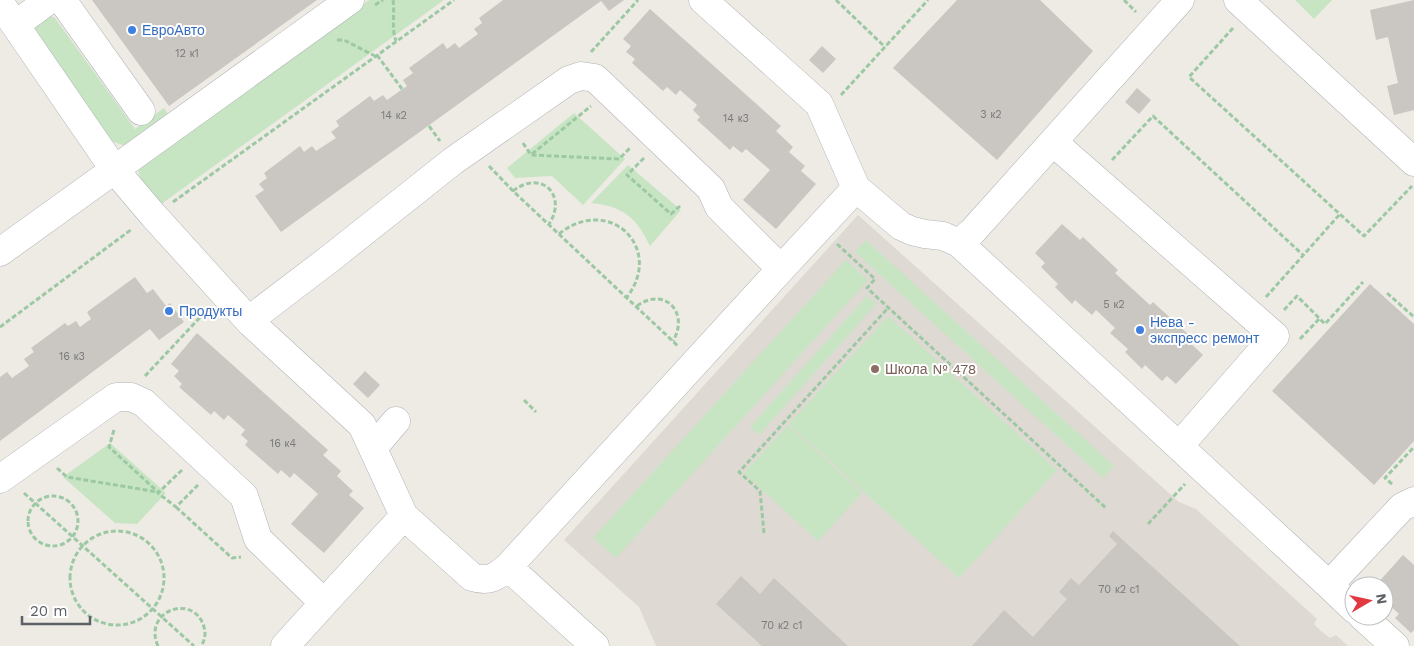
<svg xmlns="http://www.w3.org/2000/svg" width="1414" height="646" viewBox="0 0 1414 646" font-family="'Work Sans',sans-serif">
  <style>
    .education { fill: #dedad3 }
    .green { fill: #c7e5c3 }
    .building { fill: #cac6c1 }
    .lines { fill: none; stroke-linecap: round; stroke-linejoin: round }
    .minor-casing { stroke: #b0b3b7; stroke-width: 29 }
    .path { stroke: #9dc8a4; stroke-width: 3; stroke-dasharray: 5 2.5; stroke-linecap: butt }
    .minor { stroke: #fff; stroke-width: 28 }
    .shop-dot { fill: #3f7fe0; stroke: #fff; stroke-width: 2 }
    .education-dot { fill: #8d6e63; stroke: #fff; stroke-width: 2 }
    .labels { text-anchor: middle; stroke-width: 4; stroke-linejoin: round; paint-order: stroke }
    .number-label { font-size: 11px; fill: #787a7c }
    .shop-label { font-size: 14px; fill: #366cbe; stroke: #fff; text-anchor: start }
    .education-label { font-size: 14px; fill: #785e54; stroke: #fff; text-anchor: start }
  </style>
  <rect width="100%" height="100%" fill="#eeebe5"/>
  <path class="education" d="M858 215 1179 502 1196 509 1317 619 1314 624 1321 631 1330 638 1336 635 1348 646H656L639 607 564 540Z"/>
  <path class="green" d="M369 0H444L160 205 141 182 138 169 143 163Z
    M1295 0H1332L1314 19Z
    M49 15 55 18 135 129 164 108 170 117 128 145H123L113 142 30 26Z
    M574 113 625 159 583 205 552 176 515 178 507 168Z
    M628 165 681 210 650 246C637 218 623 206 591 203Z
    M866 240 1114 466 1103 478 855 252Z
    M846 260 868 280 616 558 593 538Z
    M867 296 876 304 759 435 750 427Z
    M888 316 1057 470 959 578 789 424Z
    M788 425 862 493 818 541 744 473Z
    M110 443 166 493 137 524 115 523 63 477Z"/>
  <path class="building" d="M92 0H317L169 106Z
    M503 0H624L609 11 601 1 281 232 255 196 264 190 259 184 267 178 264 173 300 146 304 152 312 146 316 151 336 138 331 132 339 126 336 121 370 96 374 101 383 95 387 100 407 86 403 80 413 73 409 68 443 43 447 49 455 43 459 48 478 34 474 29 482 23 479 18Z
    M957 0H1040L1093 51 997 160 893 68Z
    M1414 0V110L1394 115 1387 86 1398 83 1388 37 1376 40 1370 10Z
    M650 9 781 126 776 131 793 147 789 152 805 166 801 171 816 184 776 229 743 200 770 170 746 149 742 153 733 146 730 150 697 120 700 117 693 110 697 105 680 90 676 95 667 87 663 91 632 63 635 59 626 52 631 46 623 39Z
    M822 46 836 59 823 73 809 60Z
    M1137 88 1151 100 1139 114 1125 102Z
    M1062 224 1080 240 1083 237 1118 270 1115 273 1150 305 1153 302 1189 335 1186 339 1203 355 1176 384 1167 376 1162 381 1145 365 1142 369 1125 352 1128 349 1110 333 1115 328 1096 310 1092 315 1075 300 1072 304 1055 287 1058 284 1041 267 1045 263 1035 253Z
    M135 277 147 293 153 289 166 306 170 303 184 322 159 340 150 329 0 441V377L7 372 12 378 29 366 24 359 34 352 31 348 65 323 68 326 76 321 80 327 91 319 87 312Z
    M1370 284 1414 324V441L1374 485 1272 391Z
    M197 333 328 450 323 455 341 471 337 476 353 491 349 495 364 508 324 553 291 524 318 494 294 473 290 478 281 470 278 474 245 445 248 441 241 435 245 430 228 415 224 420 214 411 211 415 179 387 182 384 174 376 179 371 171 364Z
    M365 371 380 385 368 398 353 384Z
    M1113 531 1240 646H972L1004 610 1033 637 1067 599 1059 592 1071 578 1079 585 1117 544 1109 536Z
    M1403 555 1414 565V630L1411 633 1395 618 1399 614 1384 600V586H1375Z
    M741 576 760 594 774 578 848 646H762L716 604Z"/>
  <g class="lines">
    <g class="minor-casing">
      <path id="minor" d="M62 0 141 111
        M703 0 819 104 856 188 901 226 912 231 925 234 943 236 959 243 1329 585
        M1238 0 1414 162
        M0 3 114 169 153 215 250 322 261 311 332 257 453 161 569 80 581 76 595 78 711 189 719 207 781 269 856 188
        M15 25 49 0
        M1053 142 1275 336 1179 446
        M959 243 972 232 1180 0
        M0 252 350 0
        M373 448 396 421
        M0 479 116 397H131L144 403 244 496 258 539 324 603 404 516 362 425 250 322
        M404 516 472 577C488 582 495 578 508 567L781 269
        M508 567 595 646
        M1354 609 1329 585 1402 507 1414 501
        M1362 616 1395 646
        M285 646 324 603"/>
    </g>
    <path class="path" d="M393 0C395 13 391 29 396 41
      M836 0 885 47
      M1124 0 1136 12
      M375 5 383 0
      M1233 28 1189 77 1364 236 1412 186
      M337 40H344L375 56
      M591 52 638 0
      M377 55 402 89
      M841 95 928 0
      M429 126 440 141
      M523 143 531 155 619 159 631 147
      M532 154 591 106
      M644 158 627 175 671 214 680 206
      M1112 160 1153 116 1303 255
      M489 166 513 191 678 346
      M513 191C541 169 568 195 549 224
      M173 202 454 0
      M559 234C608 194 665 247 627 297
      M837 244 875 279 867 288 1107 509
      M1387 293 1414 317
      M1266 297 1340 214
      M637 306C664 286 690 312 673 341
      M1284 310 1297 296 1325 324 1363 282
      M0 327 132 229
      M1300 339 1320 318
      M145 376 206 311
      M524 400 536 412
      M114 430 109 447 158 492
      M57 468 67 477 158 492
      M182 470 158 493 176 507 198 485
      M1392 484 1385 478 1414 447
      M24 493 194 646
      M28 521a25 25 0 1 1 50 0a25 25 0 1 1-50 0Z
      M176 507 232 558 241 557
      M1148 524 1185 484
      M70 578a47 47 0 1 1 94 0a47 47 0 1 1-94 0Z
      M764 533 760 491 739 472 888 308
      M158 646C142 611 194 592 204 627 206 634 205 640 201 646"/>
    <use href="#minor" class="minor"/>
  </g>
  <g class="shop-dot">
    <circle cx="132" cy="30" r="5"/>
    <circle cx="169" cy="311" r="5"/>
    <circle cx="1140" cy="330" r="5"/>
  </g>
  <circle class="education-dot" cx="875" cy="369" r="5"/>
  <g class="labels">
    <g class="number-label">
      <text x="187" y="57">12 к1</text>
      <text x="991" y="118">3 к2</text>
      <text x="394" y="119">14 к2</text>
      <text x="736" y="122">14 к3</text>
      <text x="1114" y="308">5 к2</text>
      <text x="72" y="360">16 к3</text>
      <text x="283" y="447">16 к4</text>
      <text x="1119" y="593">70 к2 с1</text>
      <text x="782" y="629">70 к2 с1</text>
    </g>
    <g class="shop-label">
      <text x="142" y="35">ЕвроАвто</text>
      <text x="179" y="316">Продукты</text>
      <text x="1150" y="327">Нева -<tspan x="1150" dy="16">экспресс ремонт</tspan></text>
    </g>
    <g class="education-label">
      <text x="885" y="374">Школа № 478</text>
    </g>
  </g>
  <g transform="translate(1369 601) rotate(81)"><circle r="24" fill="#ffffff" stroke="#bec0c1"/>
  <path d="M0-4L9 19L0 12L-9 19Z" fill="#e13841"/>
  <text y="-8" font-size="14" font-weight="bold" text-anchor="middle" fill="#5d6165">N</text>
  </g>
  <path d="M22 616v8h68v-8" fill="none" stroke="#5d6165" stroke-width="2.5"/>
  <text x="30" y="616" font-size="15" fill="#5d6165" stroke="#ffffff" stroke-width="4" paint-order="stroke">20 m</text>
</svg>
